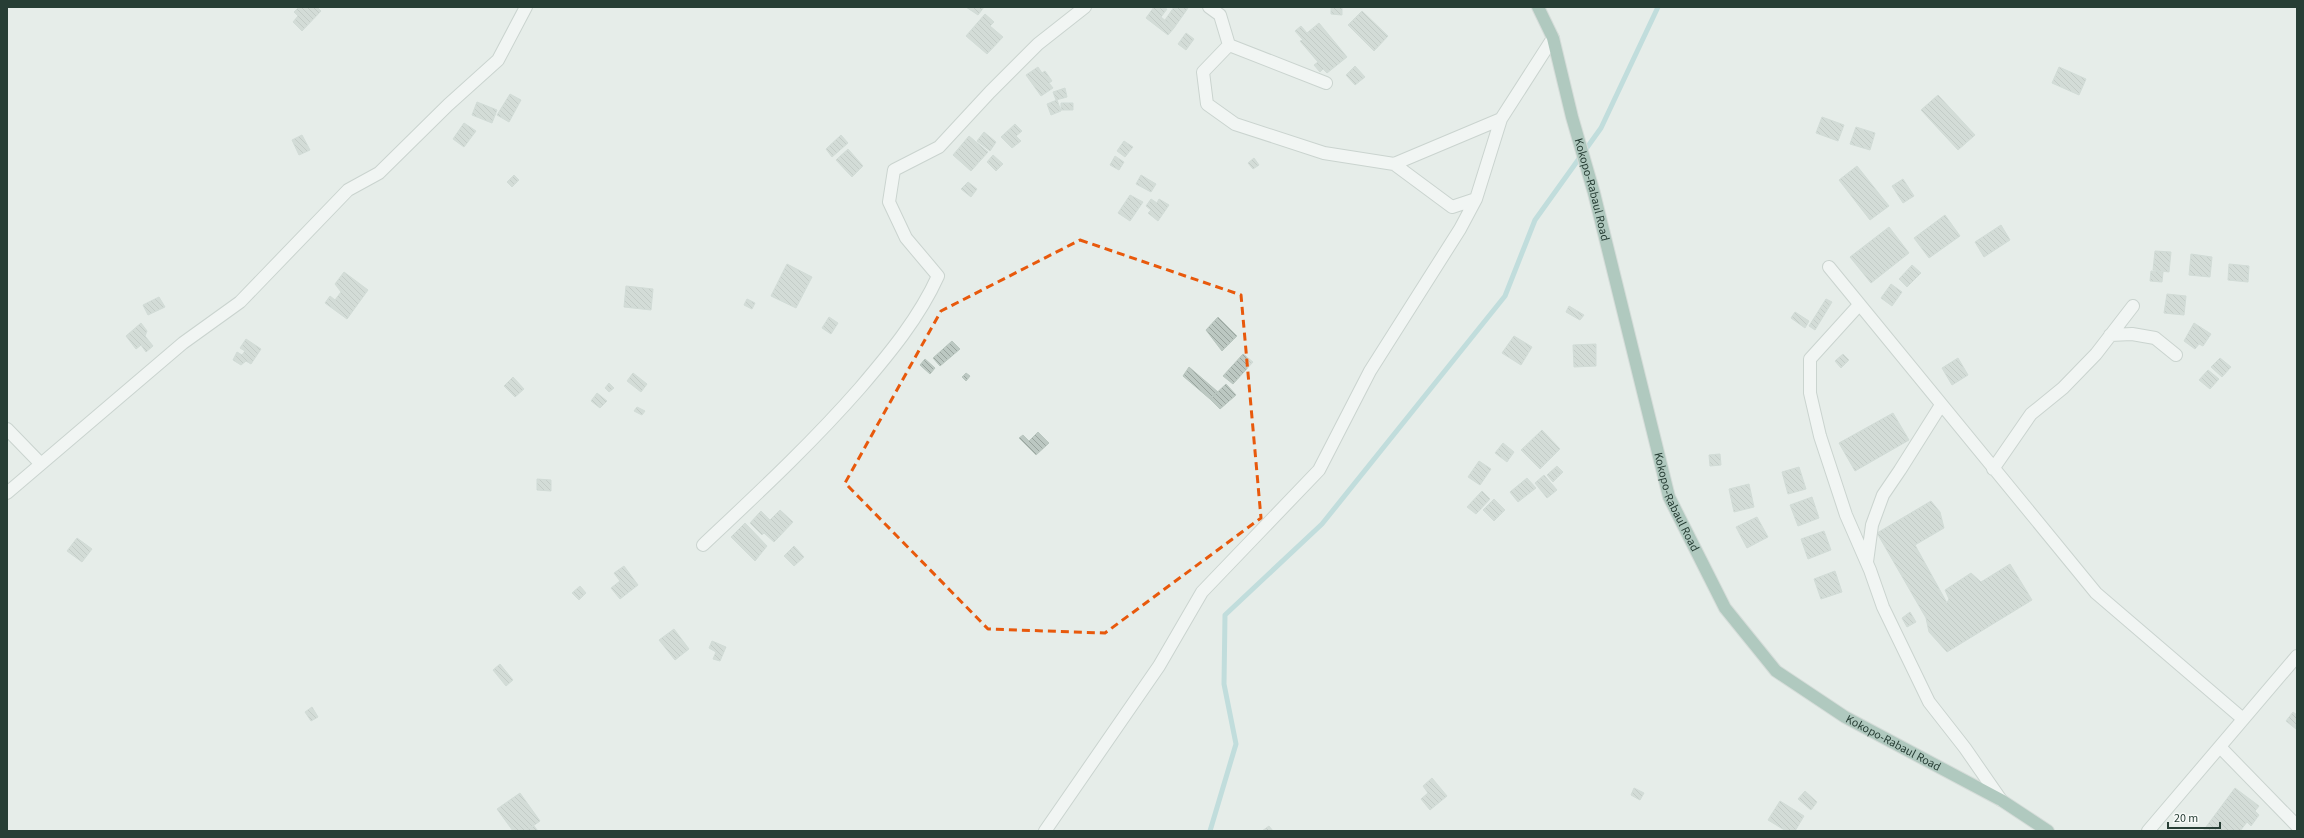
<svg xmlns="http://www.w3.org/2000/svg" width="2304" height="838" viewBox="0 0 2304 838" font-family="'Source Sans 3',sans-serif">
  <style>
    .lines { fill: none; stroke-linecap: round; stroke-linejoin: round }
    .stream { stroke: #95cacc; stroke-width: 5 }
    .building { fill: url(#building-back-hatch); stroke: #b9c6bf }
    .minor-casing { stroke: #a9b5af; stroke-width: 14 }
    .primary-casing { stroke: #c3c9c6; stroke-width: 14 }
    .minor { stroke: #fff; stroke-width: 12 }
    .primary { stroke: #709e8c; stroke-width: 12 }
    .marked { fill: none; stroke: #e8590c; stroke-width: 3; stroke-dasharray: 8 5; stroke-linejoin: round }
    .labels { text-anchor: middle; stroke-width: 3; stroke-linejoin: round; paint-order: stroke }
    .street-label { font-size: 12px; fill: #273e35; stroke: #f7faf8 }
  </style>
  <defs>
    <pattern id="building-back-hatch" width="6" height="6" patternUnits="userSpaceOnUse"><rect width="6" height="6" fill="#bcc8c2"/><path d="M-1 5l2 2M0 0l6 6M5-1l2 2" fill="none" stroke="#99a49e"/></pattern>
  </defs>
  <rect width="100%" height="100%" fill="#e6ede9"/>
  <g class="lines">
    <path class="stream" d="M1210 831 1236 744 1224 684 1225 615 1322 524 1505 296 1535 220 1601 128 1658 7"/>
  </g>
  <path class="building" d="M299 7H317L321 11 302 31 293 22 298 16 294 12Z
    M966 7H984L978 15Z
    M1154 7 1167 9 1161 17 1174 28 1168 35 1146 18Z
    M1174 7 1188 8 1174 28 1165 20Z
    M1331 7H1342V15L1331 14Z
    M1362 11 1388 36 1374 51 1348 25Z
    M985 14 994 22 990 26 1003 37 987 54 966 36Z
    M1319 23 1347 57 1327 73 1323 69 1320 72 1314 65 1318 62 1300 41 1303 40 1295 31 1301 26 1307 33Z
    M1186 33 1194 39 1186 50 1178 44Z
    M1355 66 1365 77 1355 85 1346 75Z
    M1038 67 1042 73 1045 71 1052 81 1049 83 1053 88 1041 96 1026 75Z
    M2059 67 2086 79 2079 95 2052 83Z
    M1065 88 1067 97 1056 100 1053 92Z
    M510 94 521 100 509 122 497 115Z
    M1938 95 1975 135 1958 150 1921 110Z
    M1057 100 1061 111 1051 115 1047 104Z
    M477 102 497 110 492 123 472 115Z
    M1061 103H1073V110H1061Z
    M1822 117 1844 125 1838 141 1816 133Z
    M464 123 476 131 464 147 453 139Z
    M1015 124 1022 131 1016 136 1021 141 1012 148 1001 137Z
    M1856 127 1875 133 1870 150 1850 144Z
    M984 132 996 142 990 151 977 141Z
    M302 135 310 150 299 155 292 140Z
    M841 135 848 143 832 157 826 149Z
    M969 136 988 152 971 171 953 155Z
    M1124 141 1133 147 1125 157 1117 151Z
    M848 149 863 166 852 177 836 160Z
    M993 155 1003 164 996 171 987 162Z
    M1115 156 1124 162 1119 170 1110 165Z
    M1254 158 1259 165 1253 169 1248 163Z
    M1857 166 1889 206 1870 220 1839 180Z
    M514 175 519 180 512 187 507 182Z
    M1141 175 1156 184 1151 192 1136 184Z
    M1903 179 1914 196 1903 203 1892 186Z
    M968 182 977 189 971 197 961 189Z
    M1130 195 1143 202 1130 221 1118 213Z
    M1151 199 1157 203 1159 199 1169 205 1158 221 1148 213 1151 210 1146 206Z
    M1945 215 1960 236 1929 258 1914 238Z
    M2001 225 2010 240 1984 257 1975 242Z
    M1889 227 1909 253 1871 283 1850 257Z
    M2155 251 2171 252 2169 272 2153 270Z
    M2191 254 2212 257 2210 277 2189 275Z
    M787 264 812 277 796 308 771 296Z
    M2229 264 2249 266 2248 282 2228 280Z
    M1912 265 1921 273 1907 287 1899 279Z
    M2151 271 2163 272 2162 282 2150 281Z
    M344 272 368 290 347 319 325 303 330 296 335 300 341 292 335 284Z
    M1891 284 1902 292 1892 306 1881 298Z
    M626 286 653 289 651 310 624 307Z
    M2167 294 2186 296 2184 315 2164 313Z
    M159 297 165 307 148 315 143 305Z
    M747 299 755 303 752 309 744 305Z
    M1826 299 1832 302 1815 330 1809 326Z
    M1569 306 1584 315 1580 320 1566 312Z
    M1795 312 1809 321 1805 328 1791 318Z
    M829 317 838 323 831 334 822 328Z
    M1218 317 1237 336 1222 351 1206 330Z
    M141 323 147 331 145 336 153 346 146 352 141 345 136 349 126 336Z
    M2194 323 2211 334 2203 346 2199 344 2195 349 2184 341Z
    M1514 336 1532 347 1521 365 1502 353Z
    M246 339 261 349 251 364 246 361 241 365 233 360 237 352 242 355 245 351 240 348Z
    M952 341 960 349 940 366 933 358Z
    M1596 344V366L1574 367 1573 345Z
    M1243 354 1253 362 1233 384 1223 376Z
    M1843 354 1849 360 1841 368 1835 361Z
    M1958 358 1968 375 1952 385 1942 368Z
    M2220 358 2231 367 2222 377 2211 367Z
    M925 359 935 368 930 374 920 365Z
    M1189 367 1218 392 1210 399 1183 376Z
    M2208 370 2219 379 2210 389 2199 380Z
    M633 373 647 384 641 392 627 381Z
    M966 373 970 376 966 381 962 377Z
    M513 377 524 389 515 397 504 386Z
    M609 383 614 388 609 392 605 388Z
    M1226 384 1236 395 1220 409 1210 399Z
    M597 393 607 401 600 408 591 401Z
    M637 407 645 411 642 415 634 411Z
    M1893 413 1909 440 1855 471 1839 443Z
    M1542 430 1560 449 1540 469 1521 450Z
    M1038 432 1049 443 1036 455 1019 438 1023 435 1029 441Z
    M1503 443 1514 452 1507 462 1495 453Z
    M1720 454 1721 465 1710 466 1709 455Z
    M1479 461 1491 469 1480 485 1468 477Z
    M1557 466 1563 472 1553 482 1547 475Z
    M1799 467 1806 489 1788 494 1782 472Z
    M1544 475 1557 490 1547 498 1535 483Z
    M1527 478 1536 488 1518 502 1510 492Z
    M537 479 551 480V491L537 490Z
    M1749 484 1754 507 1734 512 1729 489Z
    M1482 491 1490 499 1476 514 1467 507Z
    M1812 497 1819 518 1798 526 1790 505Z
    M1494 499 1505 510 1494 521 1483 510Z
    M1931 501 1940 512 1944 528 1915 545 1947 603 1949 599 1945 590 1971 573 1981 582 2010 564 2032 600 1947 652 1929 632 1926 618 1877 533Z
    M780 510 793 522 774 542 764 533 762 535 750 523 761 511 770 520Z
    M1757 517 1768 537 1747 548 1736 527Z
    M745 523 767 546 755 561 731 537Z
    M1824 531 1831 550 1808 559 1801 539Z
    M77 538 92 549 82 562 67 551Z
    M794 546 804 557 794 566 784 556Z
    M624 566 638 585 620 599 611 588 620 581 614 573Z
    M1835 571 1842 592 1821 599 1814 579Z
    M580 586 586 593 579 600 572 593Z
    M1910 612 1916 622 1907 627 1902 618Z
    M674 629 689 649 675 660 659 640Z
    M712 641 726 647 720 661 713 659 716 652 709 648Z
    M500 664 513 680 506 686 493 670Z
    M312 707 318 717 311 721 305 712Z
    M2293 712 2297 715 2296 729 2286 721Z
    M1432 778 1447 796 1430 810 1421 799 1428 793 1423 786Z
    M1634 788 1644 793 1640 800 1631 795Z
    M2235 788 2259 806 2255 811 2259 815 2251 826 2247 822 2240 831H2203Z
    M1805 791 1817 802 1811 810 1798 799Z
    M520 793 540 821 526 831H513L497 809Z
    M1780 801 1804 816 1795 831H1786L1768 820Z
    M534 826 538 831H528L527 830Z
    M1269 826 1273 831H1262Z"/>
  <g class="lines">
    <g class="minor-casing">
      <path id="minor" d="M1209 7 1220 15 1229 45 1203 72 1207 104 1235 124 1324 153 1394 164 1452 207 1476 199 1501 119 1553 38
        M1229 45 1326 83
        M1394 164 1501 119
        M1829 267 2096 593 2243 719
        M1859 305 1810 359V393L1820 436 1846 515 1870 570 1883 607 1929 702 1965 748 2001 800
        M2110 335 2132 334 2155 338 2176 355
        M7 429 40 463
        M1993 469 2031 414 2063 388 2096 354 2133 306
        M7 493 183 343 240 302 348 190 379 173 448 105 498 60 526 7
        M703 545C757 494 811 444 860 388 889 354 919 318 938 276L906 238 889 202 894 170 939 147 990 92 1038 44 1085 7
        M1867 562 1872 525 1883 495 1900 470 1941 405
        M2220 747 2297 826
        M1045 831 1159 666 1202 592 1319 470 1370 371 1460 229 1476 199
        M2148 831 2297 656"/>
    </g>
    <g class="primary-casing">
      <g id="primary">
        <path id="s1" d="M1538 7 1553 38 1572 117 1594 193 1669 497 1725 608 1776 671 1845 717 2001 800 2048 831"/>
      </g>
    </g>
    <use href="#minor" class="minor"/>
    <use href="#primary" class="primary"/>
  </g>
  <path d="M0 0H2304V838H0ZM1080 240 1241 295 1261 518 1105 633 988 629 845 483 941 311Z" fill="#e6ede9" fill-opacity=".55" fill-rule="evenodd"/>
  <path class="marked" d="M1080 240 1241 295 1261 518 1105 633 988 629 845 483 941 311Z"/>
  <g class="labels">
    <g class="street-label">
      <text dy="4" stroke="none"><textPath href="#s1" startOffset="191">Kokopo-Rabaul Road</textPath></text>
      <text dy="4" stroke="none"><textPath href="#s1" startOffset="515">Kokopo-Rabaul Road</textPath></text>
      <text dy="4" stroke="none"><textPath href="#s1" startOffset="851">Kokopo-Rabaul Road</textPath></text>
    </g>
  </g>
  <rect width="2304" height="838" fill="none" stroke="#273e35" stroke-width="16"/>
  <path d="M2168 822v6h52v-6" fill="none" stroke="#273e35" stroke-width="2"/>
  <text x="2174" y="822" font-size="12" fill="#273e35" stroke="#f7faf8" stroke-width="3" paint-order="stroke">20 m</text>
</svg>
